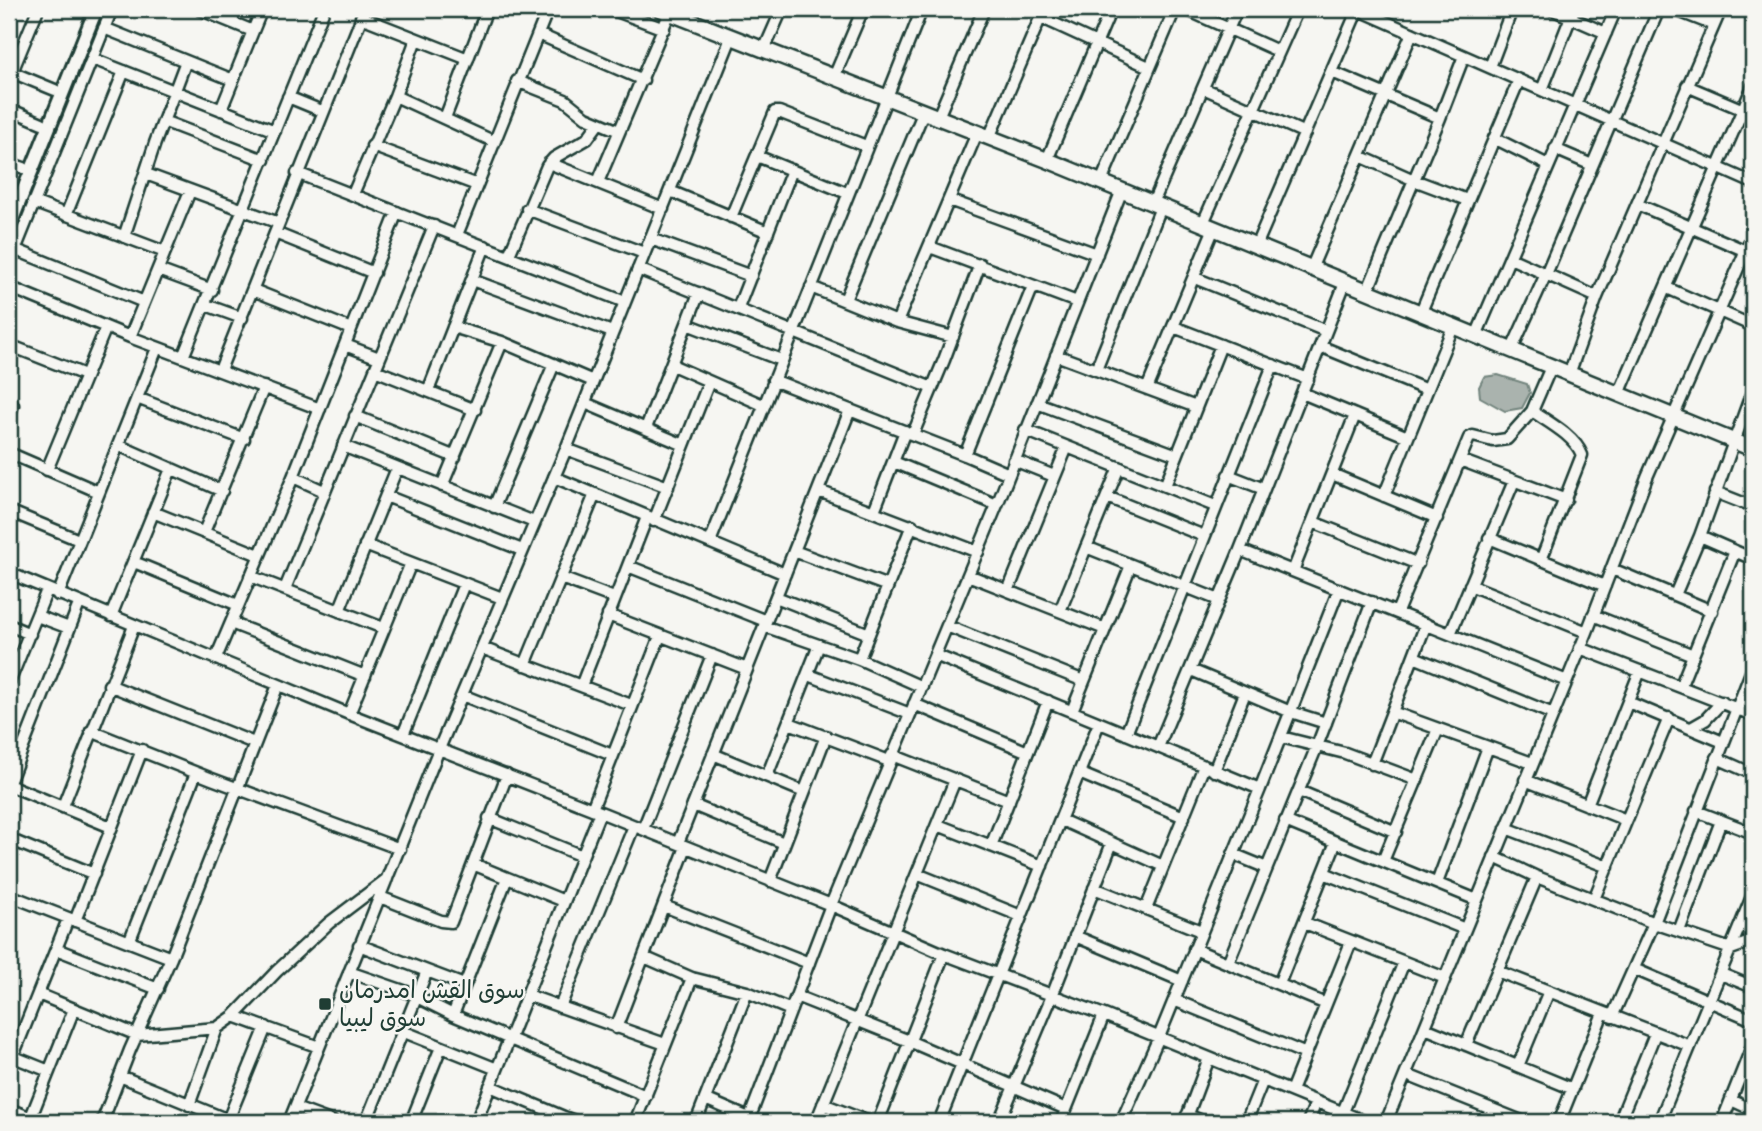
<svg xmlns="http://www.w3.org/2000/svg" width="1762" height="1131" viewBox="0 0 1762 1131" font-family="'Gochi Hand','Playpen Sans Arabic',sans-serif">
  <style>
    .water { fill: #aab3ae; stroke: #72847d; stroke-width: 2 }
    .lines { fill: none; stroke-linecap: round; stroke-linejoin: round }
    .minor-casing { stroke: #1f3d34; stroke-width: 15 }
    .major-casing { stroke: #1f3d34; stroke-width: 18 }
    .highway-casing { stroke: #1f3d34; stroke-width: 19 }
    .minor { stroke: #f6f6f2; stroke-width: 10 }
    .major { stroke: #f6f6f2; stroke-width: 12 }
    .highway { stroke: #f6f6f2; stroke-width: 14 }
    .poi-dot { fill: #1f3d34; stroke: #f6f6f2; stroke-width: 2.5 }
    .labels { text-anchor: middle; stroke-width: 5; stroke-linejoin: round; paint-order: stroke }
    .poi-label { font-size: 24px; fill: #1f3d34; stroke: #f6f6f2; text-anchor: start }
  </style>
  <rect width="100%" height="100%" fill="#f6f6f2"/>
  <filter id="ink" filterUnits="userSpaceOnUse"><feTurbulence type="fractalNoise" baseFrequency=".0143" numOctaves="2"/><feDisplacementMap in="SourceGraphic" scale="14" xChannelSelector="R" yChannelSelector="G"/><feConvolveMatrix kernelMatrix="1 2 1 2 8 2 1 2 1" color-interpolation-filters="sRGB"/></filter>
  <g filter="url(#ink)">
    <path class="water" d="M1498 375 1527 384 1530 393 1522 408 1505 411 1480 397 1479 387 1484 377Z"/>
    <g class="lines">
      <g class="minor-casing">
        <path id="minor" d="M199 9 253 31 262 9
          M475 9 486 13
          M611 9 664 29
          M1185 9 1278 51
          M1357 9 1753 183
          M1551 9 1606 33
          M1673 9 1714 25
          M361 17 468 59
          M1040 17 1149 67
          M104 28 233 80
          M538 34 643 80
          M764 50 782 9
          M93 59 275 131
          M1490 67 1512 9
          M9 71 55 90
          M12 72 38 9
          M1332 72 1440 118
          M834 77 863 9
          M517 81 565 100 586 117 619 131
          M1687 86 1753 114
          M1203 88 1305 133
          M1542 90 1574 9
          M395 96 493 141
          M288 97 322 111
          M9 109 42 123
          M221 110 253 31
          M938 117 984 9
          M445 118 487 9
          M163 121 264 160
          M989 138 1044 9
          M1494 138 1548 165
          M372 146 477 185
          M1555 149 1592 165
          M757 156 847 193
          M1360 156 1414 180 1467 200
          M1047 160 1111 9
          M9 163 24 168
          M549 163 663 209
          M297 173 625 302
          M146 174 279 223
          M598 182 670 12
          M1101 182 1175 9
          M670 191 768 232
          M353 194 395 96 416 39
          M949 200 1097 254
          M33 202 165 252
          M1153 203 1237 9
          M1637 204 1746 251
          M527 209 644 253
          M66 215 124 71
          M731 217 775 112H779L866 146
          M1203 223 1298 9
          M275 233 374 273
          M457 235 548 9
          M124 237 155 143 186 61
          M651 239 751 276
          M1256 246 1358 9
          M9 247 144 302
          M930 247 1077 302
          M509 255 547 166 554 158 587 139 598 124
          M1510 258 1597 297
          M9 265 112 9
          M638 269 932 388
          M1311 269 1412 33
          M158 270 212 290
          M1195 278 1326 331
          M472 280 612 332
          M9 287 130 337 320 409
          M811 287 897 322 953 337
          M1667 288 1753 326
          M253 290 351 329
          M1367 292 1440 118 1464 56
          M845 300 924 111
          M206 305 242 318
          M738 308 792 170
          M1420 314 1519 80
          M897 322 977 133
          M687 324 781 360
          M453 327 502 342 593 381
          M1174 327 1308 379
          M1476 336 1616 9
          M130 337 190 191
          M9 345 85 375
          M345 345 379 358
          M1320 346 1427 390
          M1511 351 1546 274 1659 9
          M1056 355 1196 407
          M183 357 324 9
          M672 365 763 405
          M220 370 365 9
          M375 370 475 410
          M1096 370 1161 207
          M1569 374 1597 297 1721 9
          M773 380 965 455 1009 474
          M1147 389 1214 228
          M428 391 485 246
          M1302 393 1408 437
          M1619 394 1753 86
          M137 398 244 439
          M9 399 13 405 9 416
          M585 403 684 445
          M1037 403 1177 455
          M1532 411 1551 367
          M355 416 455 457
          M646 428 699 293
          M1025 430 1215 506
          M913 434 944 360 980 264
          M118 445 222 491
          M343 446 534 522
          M566 449 668 487
          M9 453 99 492
          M965 455 1033 286
          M1014 460 1054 476
          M1460 460 1566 500
          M894 462 997 505
          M47 470 106 327
          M1332 474 1437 518
          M1228 475 1264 489
          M293 477 324 491
          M554 477 785 574
          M442 486 502 342
          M1165 486 1221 345
          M819 491 978 552
          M1715 492 1753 507
          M386 496 522 550
          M1384 496 1453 327
          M1107 497 1204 536
          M494 507 554 364
          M9 511 79 540
          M874 511 905 431
          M153 512 259 555
          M654 521 709 382
          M1313 522 1418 564
          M204 532 264 387
          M1700 536 1753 559
          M1489 538 1605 586
          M710 542 922 9
          M365 545 502 598
          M1086 547 1219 600
          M1240 550 1567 681
          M794 551 888 586
          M134 562 238 605
          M628 566 766 621
          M1612 569 1712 611
          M1293 571 1355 415
          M9 573 349 714 600 812 831 905 944 954 1104 1015 1366 1122
          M968 575 1105 629
          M250 576 383 628
          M561 578 614 598
          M1470 585 1587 632
          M285 589 434 226
          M1008 591 1067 447
          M58 595 157 348
          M1675 595 1700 536 1753 389
          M776 597 869 634
          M339 611 397 468
          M1060 611 1119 467
          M1397 612 1469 438 1473 436 1493 441 1507 439 1532 411C1548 422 1575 436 1582 455L1541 560
          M608 615 747 669
          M1593 615 1693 655
          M37 616 69 628
          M111 616 171 469
          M231 623 365 676
          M9 625 30 634
          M764 626 859 659 922 687
          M947 626 1084 681
          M1450 634 1514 481
          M482 648 581 686 647 517
          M1580 648 1753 715
          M935 655 1260 789 1159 1037 1121 1122
          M1414 657 1553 714
          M216 658 293 477 397 212
          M859 659 912 525
          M525 665 595 494
          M1191 670 1291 712 1326 723
          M809 675 910 714
          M9 683 47 590
          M109 685 254 743
          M1681 685 1735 551
          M581 686 631 705
          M462 695 612 755
          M1628 702 1723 742
          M914 704 1028 752
          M1072 711 1131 565
          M1392 712 1532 763
          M349 714 411 563
          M789 723 889 761
          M1691 728 1705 720 1722 702
          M91 731 212 779 400 849
          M1126 734 1273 365
          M403 735 464 584
          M1281 737 1345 753 1417 780
          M1158 747 1240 550 1345 283
          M713 754 804 792
          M892 755 1009 801
          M1717 758 1753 774
          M1372 764 1426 624
          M1214 771 1245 693
          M1079 773 1184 817
          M767 776 819 645
          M1525 780 1626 820
          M9 783 79 604
          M9 785 111 827
          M1260 789 1339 589
          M1299 791 1396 832
          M693 805 784 843
          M1587 805 1640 671
          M63 806 134 626
          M592 809 660 636
          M1696 811 1753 833
          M489 818 582 856
          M1061 820 1163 866
          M1285 821 1477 900
          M938 825 1042 866
          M1506 828 1608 867
          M643 829 712 655
          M9 839 94 874
          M678 843 850 410
          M991 846 1048 701
          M1233 854 1267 868
          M1494 857 1537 877 1654 923 1731 949 1753 941
          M1383 861 1438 729
          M473 864 564 901
          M1324 873 1465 929
          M917 874 1021 916
          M770 881 826 736
          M1437 883 1488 747
          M1094 888 1201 931
          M9 895 171 958
          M380 897 441 921 451 922 507 775
          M1594 899 1669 718
          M664 906 809 963
          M1146 909 1204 766
          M75 921 142 750
          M1305 923 1445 978
          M1679 931 1721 821
          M1075 936 1182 981
          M129 942 196 773
          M359 945 427 971
          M56 949 158 989
          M1194 949 1326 1004
          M644 957 692 978 747 992 791 1010
          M1228 963 1317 746 1372 602
          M1634 969 1753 1020
          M1497 971 1690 1046
          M349 972 407 992 453 1015 646 1096
          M1721 974 1753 987
          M1279 984 1336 842
          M38 994 137 1035 217 1028 234 1016 277 971 329 923 387 879
          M527 995 665 1044
          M796 996 909 1041 1066 1109
          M1174 1000 1306 1054
          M560 1007 634 826
          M453 1015 507 878
          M234 1016 319 1047
          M1612 1017 1654 923 1753 667
          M616 1028 686 847
          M1425 1028 1573 1089
          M402 1031 497 1069
          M1466 1045 1537 877
          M9 1055 49 1071
          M13 1056 68 919
          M1518 1066 1549 991
          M1407 1075 1524 1122
          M120 1076 228 1120 266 1027
          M490 1086 564 1117
          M1291 1091 1351 942
          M705 1099 758 1122
          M1731 1100 1753 1110
          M823 1104 869 1122
          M189 1105 217 1028
          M295 1108 333 1122
          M9 1109 31 1118
          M1343 1112 1404 962
          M1187 1115 1205 1122
          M562 1121 564 1117 578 1122
          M29 1122 74 1009
          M102 1122 130 1050 171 958 278 685
          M289 1122 439 749 566 449 731 38
          M366 1122 427 971 464 985
          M411 1122 441 1047
          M476 1122 600 812
          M635 1122 692 978
          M696 1122 747 992
          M748 1122 831 905 997 505 1122 190
          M816 1122 955 780
          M878 1122 944 954
          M939 1122 1099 723
          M999 1122 1052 996 1112 843
          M1061 1122 1104 1015
          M1185 1122 1209 1058
          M1246 1122 1263 1080
          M1308 1122 1316 1102
          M1386 1122 1587 632 1647 477 1753 234
          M1559 1122 1603 1013
          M1619 1122 1655 1034
          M1659 1122 1753 894
          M1722 1122 1753 1044"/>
      </g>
      <g class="major-casing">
        <path id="major" d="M9 227 96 9"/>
      </g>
      <g class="highway-casing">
        <path id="highway" d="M660 9 1047 160 1753 449"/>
      </g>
      <use href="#minor" class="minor"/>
      <use href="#major" class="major"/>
      <use href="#highway" class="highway"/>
    </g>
  </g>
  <rect class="poi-dot" x="318" y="997" width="14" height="14" rx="3.5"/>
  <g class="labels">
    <g class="poi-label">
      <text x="339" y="998">سوق القش امدرمان<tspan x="339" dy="28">سوق ليبيا</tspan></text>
    </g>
  </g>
  <rect width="1762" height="1131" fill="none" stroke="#f6f6f2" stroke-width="35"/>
  <rect x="18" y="18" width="1727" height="1096" fill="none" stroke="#1f3d34" stroke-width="2.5" filter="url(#ink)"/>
</svg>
